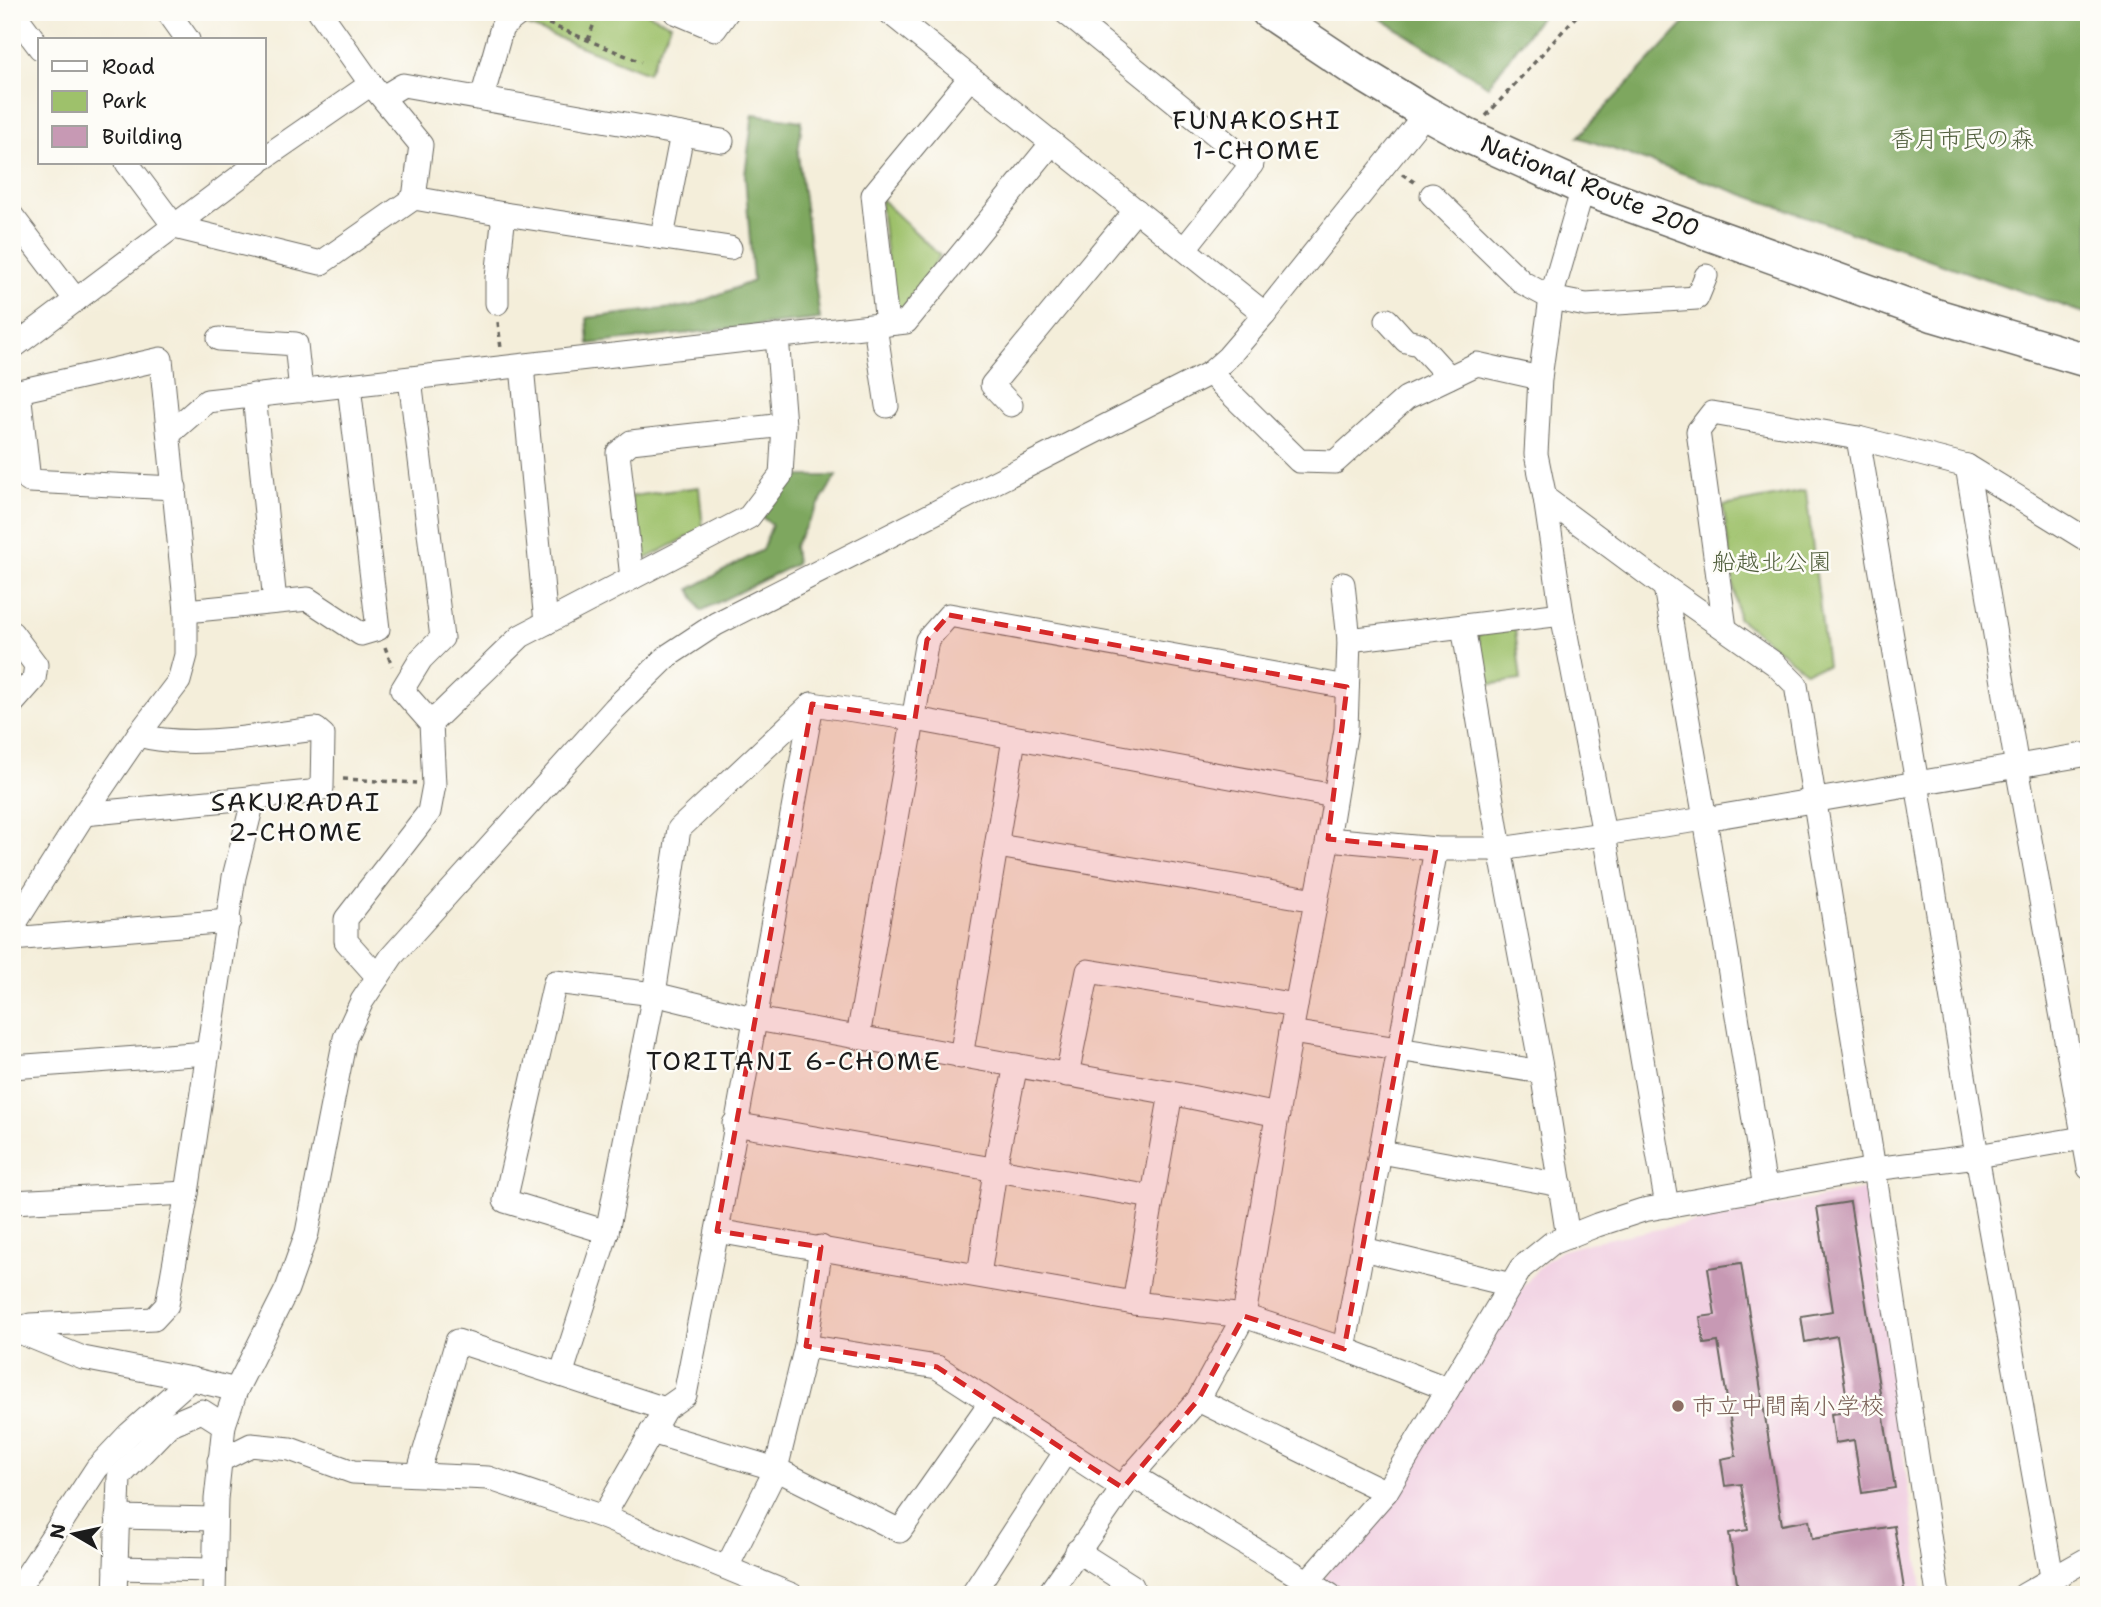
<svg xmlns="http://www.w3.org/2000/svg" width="2101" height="1607" viewBox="0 0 2101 1607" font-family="'Shantell Sans','Klee One',sans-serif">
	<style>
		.built { fill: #f1d0e2 }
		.green { fill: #9ec16b; stroke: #5d6e44; stroke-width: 2 }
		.forest { fill: #7ea75f; stroke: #4d623e; stroke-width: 2 }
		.building { fill: #c799b4 }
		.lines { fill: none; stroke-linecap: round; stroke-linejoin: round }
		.minor-casing { stroke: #68665e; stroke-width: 25 }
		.highway-casing { stroke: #68665e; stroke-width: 36 }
		.path { stroke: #68665e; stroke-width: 3.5; stroke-dasharray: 5 5; stroke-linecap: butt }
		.minor { stroke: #fff; stroke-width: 23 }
		.highway { stroke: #fff; stroke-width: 33 }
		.marked { fill: #d62828; fill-opacity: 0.2; stroke: #d62828; stroke-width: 5; stroke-dasharray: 14 9; stroke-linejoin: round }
		.education-dot { fill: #8d6e63; stroke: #fdfcf7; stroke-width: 2.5 }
		.labels { text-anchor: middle; stroke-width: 5; stroke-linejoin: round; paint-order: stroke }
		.park-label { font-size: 24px; fill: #505e3c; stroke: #fdfcf7 }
		.street-label { font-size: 24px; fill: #1c1c1c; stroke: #fdfcf7 }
		.education-label { font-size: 24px; fill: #785e54; stroke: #fdfcf7; text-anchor: start }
		.neighbourhood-label { font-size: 26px; letter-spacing: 2px; fill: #1c1c1c; stroke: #fdfcf7 }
	</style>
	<rect width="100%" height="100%" fill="#fdfcf7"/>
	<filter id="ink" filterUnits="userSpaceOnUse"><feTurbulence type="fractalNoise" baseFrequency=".0143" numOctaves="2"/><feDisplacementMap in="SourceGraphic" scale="14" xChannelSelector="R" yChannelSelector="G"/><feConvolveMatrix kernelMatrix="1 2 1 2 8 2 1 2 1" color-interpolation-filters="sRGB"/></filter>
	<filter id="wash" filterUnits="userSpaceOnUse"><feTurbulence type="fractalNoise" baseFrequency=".00686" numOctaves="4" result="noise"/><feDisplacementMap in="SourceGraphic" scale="28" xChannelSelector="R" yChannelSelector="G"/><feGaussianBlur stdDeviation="1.57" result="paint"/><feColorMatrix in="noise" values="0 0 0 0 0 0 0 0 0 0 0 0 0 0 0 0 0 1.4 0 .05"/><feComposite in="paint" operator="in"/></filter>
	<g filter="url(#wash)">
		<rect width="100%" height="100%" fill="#f4eeda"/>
		<polygon class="built" points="1866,1189 1923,1595 1347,1595 1323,1580 1519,1292 1539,1267 1560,1251 1596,1241"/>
		<g class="green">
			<polygon points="538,12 645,12 671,24 648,73 523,24"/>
			<polygon points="880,198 940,256 904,308 893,311"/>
			<polygon points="699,487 703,529 638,563 631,496"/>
			<polygon points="1806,491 1827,666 1805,671 1738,618 1723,506"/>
			<polygon points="1515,628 1521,680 1485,685 1478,634"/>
		</g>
		<g class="forest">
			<polygon points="1370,12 1544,12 1488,86"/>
			<polygon points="1695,12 2089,12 2089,315 1578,137"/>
			<polygon points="753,114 802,121 798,154 820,319 589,344 587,318 690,306 753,281 745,175"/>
			<polygon points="792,476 836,476 794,546 796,564 701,611 690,589 762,550 772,525 762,517"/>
		</g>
		<g id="blocks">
			<g class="building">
				<polygon points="1850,1202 1895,1488 1862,1493 1854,1440 1835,1443 1831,1414 1849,1412 1837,1336 1805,1342 1801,1316 1833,1311 1817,1207"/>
				<polygon points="1741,1263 1782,1525 1809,1520 1812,1539 1894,1526 1905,1595 1739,1595 1729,1533 1748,1530 1741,1484 1725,1486 1721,1459 1736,1456 1718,1342 1704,1344 1700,1317 1715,1315 1708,1268"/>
			</g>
		</g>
	</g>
	<g filter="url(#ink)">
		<use href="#blocks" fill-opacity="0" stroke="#68665e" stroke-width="2"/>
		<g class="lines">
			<g class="minor-casing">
				<g id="minor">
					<polyline points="13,12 40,48"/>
					<polyline points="168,12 188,40"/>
					<polyline points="320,12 371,84 421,145 414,198"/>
					<polyline points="675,12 715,29 727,12"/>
					<polyline points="889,12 1265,314"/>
					<polyline points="1065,12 1252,164 1185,248"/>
					<polyline points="383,97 403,85 722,141"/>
					<polyline points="482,98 502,27 521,12"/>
					<polyline points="264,158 371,84"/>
					<polyline points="127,163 175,227 321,263 414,198 504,214 730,248"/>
					<polyline points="1583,188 1551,298 1540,378 1536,454 1545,498 1665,587 1775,664 1796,685 1874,1169 1938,1595"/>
					<polyline points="1432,195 1523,283 1551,298 1586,305 1697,298 1706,276"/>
					<polyline points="12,216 76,300"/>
					<polyline points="662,237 682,134"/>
					<polyline points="497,303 497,278 504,214"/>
					<polyline points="1387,320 1406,341 1419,344 1449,377"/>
					<polyline points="887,324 873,195 969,79"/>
					<polyline points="875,326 887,406"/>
					<polyline points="219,339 296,344 301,391"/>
					<polyline points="12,348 258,163"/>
					<polyline points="522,366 546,623"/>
					<polyline points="1210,373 1299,461 1335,462 1406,398 1477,364 1540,378"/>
					<polyline points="410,379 442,638 421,659 402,690 431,723"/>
					<polyline points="12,390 19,391 161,359 186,611 186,655 179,681 138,735 84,814 12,928"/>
					<polyline points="19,391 29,481 175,488"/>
					<polyline points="254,395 275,602"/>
					<polyline points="1011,405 992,385 1136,210"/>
					<polyline points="169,434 207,401 906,322 1052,143"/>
					<polyline points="1858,438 1917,783 1977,1156 2052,1577"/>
					<polyline points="1967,466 2017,767 2089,1168"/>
					<polyline points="1545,498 1562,614 1604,834 1667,1206"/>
					<polyline points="632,578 618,453 631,442 784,425"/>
					<polyline points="1665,587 1705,819 1765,1188"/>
					<polyline points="186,611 308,599 361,634 378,629 349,386"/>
					<polyline points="1463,626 1500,849 1542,1072 1568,1237"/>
					<polyline points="1725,628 1698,431 1712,413 1858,438 1967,466 2089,541"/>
					<polyline points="12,633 36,665 34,679 12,704"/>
					<polyline points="1349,640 1562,614"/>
					<path d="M 84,814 L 310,792 L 322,788 L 323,735 L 316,729 C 261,735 192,750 138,735"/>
					<polyline points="1328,839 1436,849 1500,849 1705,819 2089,754"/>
					<polyline points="998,846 1316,900"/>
					<polyline points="12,939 229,921"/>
					<polyline points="378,977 346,941 346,919 429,812 434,785 431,723 521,636 749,517 781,475 784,425 777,336"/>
					<polyline points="1291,1032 1542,1072"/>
					<polyline points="858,1037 927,640 949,615 1347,687"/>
					<polyline points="961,1057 1014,739"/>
					<polyline points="12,1067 208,1053"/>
					<polyline points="1067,1075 1088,971 1296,1005"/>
					<polyline points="734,1124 1152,1197"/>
					<polyline points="1381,1152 1561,1185"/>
					<polyline points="12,1202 187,1193"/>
					<polyline points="717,1231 812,704"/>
					<polyline points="607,1232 505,1201 555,982 654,994 756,1019 1171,1093 1278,1115"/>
					<polyline points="1363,1249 1511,1285"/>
					<polyline points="979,1275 998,1152 1016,1065"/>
					<polyline points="1134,1303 1171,1093"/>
					<polyline points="12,1331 30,1325 154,1319 167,1305 187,1193 234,877 254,797"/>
					<polyline points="17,1331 83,1358 191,1379 236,1390"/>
					<polyline points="806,1346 937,1367 1123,1488"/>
					<polyline points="1344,1349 1436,849"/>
					<polyline points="561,1375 607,1232 654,994 679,829 812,704 915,719 1334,796"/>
					<polyline points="1198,1400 1386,1492"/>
					<polyline points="651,1432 776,1469 900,1531 990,1403"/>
					<polyline points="219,1461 251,1445 290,1449 353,1472 488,1478 603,1517 792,1595"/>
					<polyline points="418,1474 457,1341 665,1409"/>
					<polyline points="1132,1475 1330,1595"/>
					<polyline points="117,1517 215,1519"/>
					<polyline points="603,1517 665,1409 685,1395 717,1231 1134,1303 1244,1316 1344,1349 1448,1389"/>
					<polyline points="1077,1551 1132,1586"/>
					<polyline points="727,1567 776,1469 806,1346 821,1247"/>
					<polyline points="116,1568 214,1570"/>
					<polyline points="1308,1581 1386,1492 1521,1268 1552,1243 1597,1225 1643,1210 1874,1169 1977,1156 2089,1137"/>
					<polyline points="14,1595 97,1468 129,1434 191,1379"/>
					<polyline points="115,1595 119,1477 169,1425 202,1411 224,1425"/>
					<polyline points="214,1595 216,1499 224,1425 236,1390 287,1289 307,1233 345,1038 362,1001 392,956 615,708 669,655 716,624 1210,373 1228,357 1265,314 1426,113"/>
					<polyline points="972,1595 1066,1451"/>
					<polyline points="1048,1595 1132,1475 1198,1400 1244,1316 1291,1032 1328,839 1346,729 1349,640 1343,584"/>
					<polyline points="2024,1595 2089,1558"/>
				</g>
			</g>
			<g class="highway-casing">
				<polyline id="highway" points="1268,12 1352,68 1426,113 1468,136 1583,188 1934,315 2089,361"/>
			</g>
			<g class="path">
				<polyline points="539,20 641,62"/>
				<polyline points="588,40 598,12"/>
				<polyline points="1486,116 1580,12"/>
				<polyline points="1402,174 1416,183"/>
				<polyline points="498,322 501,349"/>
				<polyline points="385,647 392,666"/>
				<polyline points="343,779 416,783"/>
			</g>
			<use href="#minor" class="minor"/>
			<use href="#highway" class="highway"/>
		</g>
	</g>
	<path class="marked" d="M 949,615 L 1347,687 L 1328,839 L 1436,849 L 1344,1349 L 1244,1316 L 1198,1400 L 1123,1488 L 937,1367 L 806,1346 L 821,1247 L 717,1231 L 812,704 L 915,719 L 927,640 Z"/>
	<circle class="education-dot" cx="1678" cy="1406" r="7"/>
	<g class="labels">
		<g class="park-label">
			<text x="1962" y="147">香月市民の森</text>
			<text x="1772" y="570">船越北公園</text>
		</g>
		<g class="street-label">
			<text transform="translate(1590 186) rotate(22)" y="8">National Route 200</text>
		</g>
		<g class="education-label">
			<text x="1692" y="1414">市立中間南小学校</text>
		</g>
		<g class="neighbourhood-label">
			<text x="1257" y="129">FUNAKOSHI<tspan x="1257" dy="30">1-CHOME</tspan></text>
			<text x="296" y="811">SAKURADAI<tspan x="296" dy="30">2-CHOME</tspan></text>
			<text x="794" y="1070">TORITANI 6-CHOME</text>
		</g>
	</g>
	<rect width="2101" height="1607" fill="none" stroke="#fdfcf7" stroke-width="42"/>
	<rect x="38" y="38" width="228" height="126" fill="#fdfcf7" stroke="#a3a29f" stroke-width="2"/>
	<rect x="52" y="61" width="35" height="10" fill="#ffffff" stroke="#a3a29f" stroke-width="2"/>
	<text x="102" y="74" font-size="21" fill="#1c1c1c">Road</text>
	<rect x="52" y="91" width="35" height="21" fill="#9ec16b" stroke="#a3a29f" stroke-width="2"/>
	<text x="102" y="108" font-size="21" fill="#1c1c1c">Park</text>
	<rect x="52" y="126" width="35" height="21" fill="#c799b4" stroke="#a3a29f" stroke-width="2"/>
	<text x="102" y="144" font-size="21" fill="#1c1c1c">Building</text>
	<g transform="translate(74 1534) rotate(279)" stroke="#fdfcf7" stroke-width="5" paint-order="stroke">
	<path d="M0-5L12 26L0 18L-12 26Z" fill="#1c1c1c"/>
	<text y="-10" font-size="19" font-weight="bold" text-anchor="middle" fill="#1c1c1c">N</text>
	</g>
</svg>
